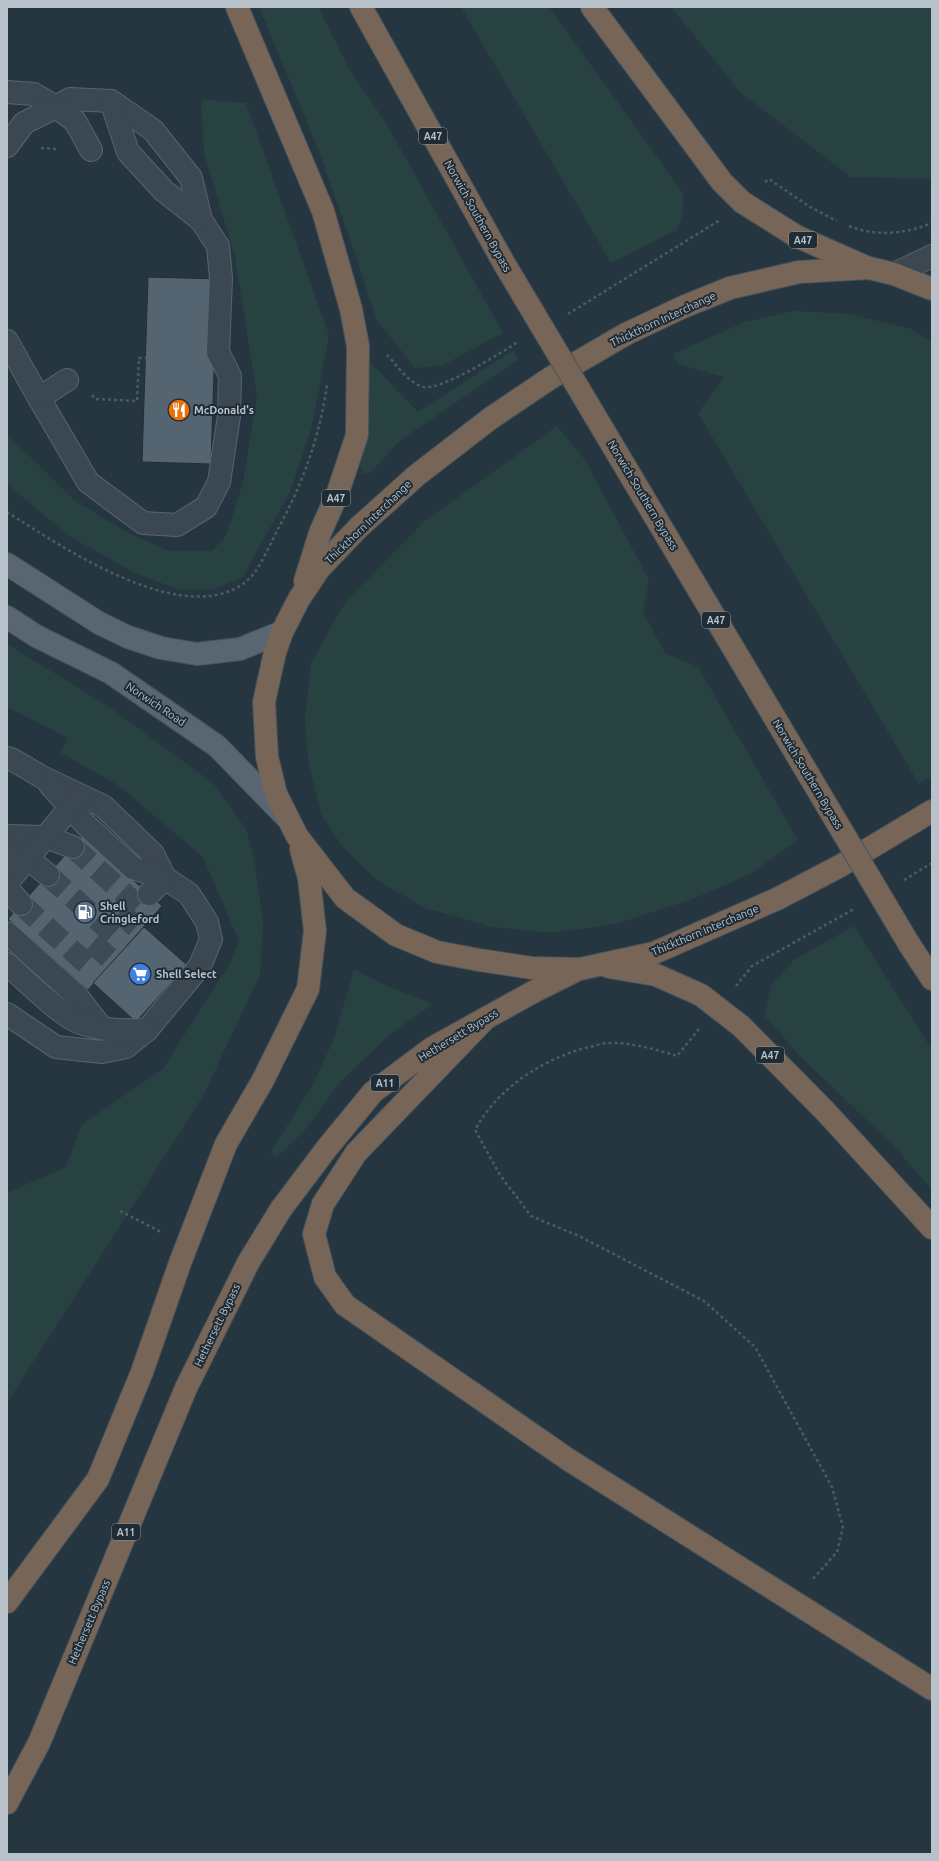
<svg xmlns="http://www.w3.org/2000/svg" width="939" height="1861" viewBox="0 0 939 1861" font-family="Ubuntu,sans-serif">
	<style>
		.green { fill: #284241 }
		.building { fill: #546471; stroke: #212e38 }
		.lines { fill: none; stroke-linecap: round; stroke-linejoin: round }
		.minor-tunnel { stroke: #3c4b56; stroke-width: 22; stroke-dasharray: 22 11; stroke-linecap: butt }
		.minor-casing { stroke: #58656e; stroke-width: 24 }
		.major-casing { stroke: #47535d; stroke-width: 24 }
		.highway-casing { stroke: #45525b; stroke-width: 24 }
		.path { stroke: #475e5d; stroke-width: 2.5; stroke-dasharray: 3 3; stroke-linecap: butt }
		.minor { stroke: #3b4751; stroke-width: 22 }
		.major { stroke: #596671; stroke-width: 22 }
		.highway { stroke: #776658; stroke-width: 22 }
		.highway-bridge-casing { stroke: #45525b; stroke-width: 24; stroke-linecap: butt }
		.highway-bridge { stroke: #776658; stroke-width: 22 }
		.labels { text-anchor: middle; stroke-width: 4; stroke-linejoin: round; paint-order: stroke }
		.shield { fill: #1f2c36; stroke: #89959e; stroke-width: 1 }
		.shield-label { font-size: 10px; font-weight: bold; fill: #b7c2cb }
		.street-label { font-size: 11px; fill: #b7c2cb; stroke: #1f2c36 }
		.poi-label { font-size: 11px; font-weight: bold; fill: #b7c2cb; stroke: #1f2c36; text-anchor: start }
	</style>
	<rect width="100%" height="100%" fill="#263641"/>
	<g class="green">
		<polygon points="259,7 318,7 349,69 386,123 503,333 443,365 415,368 376,319 358,262 319,151"/>
		<polygon points="461,7 549,7 683,193 683,212 678,229 611,263"/>
		<polygon points="671,7 932,7 932,179 851,177 741,93"/>
		<polygon points="201,99 246,103 329,335 312,426 290,492 242,578 211,590 178,589 137,574 69,536 7,484 7,434 75,501 130,534 169,551 212,551 226,536 243,483 257,396 235,256 204,153"/>
		<polygon points="793,311 850,314 911,329 932,342 932,776 919,784 698,413 724,377 678,364 673,354 745,322"/>
		<polygon points="514,350 518,360 401,440 370,473 363,473 360,465 368,435 370,402 367,359 418,412"/>
		<polygon points="557,426 585,460 649,580 643,612 665,653 698,667 798,840 752,873 693,899 616,924 551,933 493,927 425,908 377,880 342,846 321,814 308,761 305,719 311,663 346,601 425,521"/>
		<polygon points="7,644 106,705 213,783 246,829 254,859 263,923 260,975 203,1096 7,1403 7,1193 66,1167 82,1124 163,1069 231,961 239,941 203,857 118,785 61,753 68,738 7,707"/>
		<polygon points="854,926 932,1050 932,1190 892,1144 802,1058 765,1016 771,985 794,960"/>
		<polygon points="354,969 385,985 433,1004 389,1035 340,1082 305,1130 277,1157 270,1153 312,1086 334,1039"/>
	</g>
	<g class="building">
		<polygon points="148,277 217,279 211,464 142,462"/>
		<polygon points="83,835 162,906 88,990 8,919"/>
		<polygon points="144,927 187,965 136,1022 93,983"/>
	</g>
	<g class="lines">
		<g class="minor-tunnel">
			<polyline points="73,847 139,907 149,895"/>
			<polyline points="48,875 114,935 139,907"/>
			<polyline points="21,904 88,965 114,935"/>
		</g>
		<g class="minor-casing">
			<g id="minor">
				<polyline points="7,92 34,94 56,107 70,99 111,101 153,130 191,178 201,220 218,246 221,278 218,352 230,376 229,416 219,482 206,507 177,525 143,523 88,482 39,398"/>
				<polyline points="111,101 128,152 164,191 201,220"/>
				<polyline points="7,146 24,123 56,107 75,121 91,150"/>
				<polyline points="894,274 932,256"/>
				<polyline points="7,341 39,398 67,380"/>
				<polyline points="7,758 13,760 42,777 103,806 153,854 165,878 189,894 207,922 211,939 200,966 147,1030 126,1047 102,1052 56,1047 7,1014"/>
				<polyline points="50,785 86,825 133,868 165,878 149,894"/>
				<polyline points="7,836 46,837 73,847"/>
				<polyline points="7,850 36,865 48,875"/>
				<polyline points="7,883 79,797"/>
				<polyline points="7,888 21,904"/>
				<polyline points="7,933 76,995 101,1027"/>
				<path d="M 7,964 C 24,979 59,1014 78,1022 C 98,1030 126,1031 147,1030"/>
			</g>
		</g>
		<g class="major-casing">
			<g id="major">
				<polyline points="7,564 99,623 128,637 161,648 197,654 240,649 282,632"/>
				<polyline points="7,617 36,636 111,673 217,746 286,817"/>
			</g>
		</g>
		<g class="highway-casing">
			<g id="highway">
				<polyline points="237,7 323,211 351,309 358,346 357,435 337,495 320,533 305,581"/>
				<polyline points="361,7 505,265"/>
				<polyline points="592,7 722,182 742,202 796,236 866,267"/>
				<polyline points="932,289 894,274 869,268 799,272 730,288 683,307 626,334 552,377 491,418 417,475 359,527 319,569 299,599 282,632 275,652 264,702 267,757 276,794 297,836 345,898 396,935 437,952 479,960 532,968 580,969 654,953 777,899 840,866 932,811"/>
				<polyline points="626,468 807,772"/>
				<polyline points="909,944 932,979"/>
				<polyline points="609,967 656,975 701,995 741,1026 825,1111 932,1228"/>
				<polyline points="486,1018 356,1153 323,1204 314,1234 325,1277 345,1305 569,1460 932,1689"/>
				<polyline points="7,1602 98,1479 142,1372 180,1263 226,1144 263,1080 308,989 315,931 309,878 301,849"/>
				<polyline points="7,1803 39,1743 186,1388 248,1263 281,1209 327,1148 373,1092 432,1048 535,991 575,971"/>
			</g>
		</g>
		<g class="path">
			<polyline points="41,148 58,149"/>
			<polyline points="765,182 769,179 810,207 837,221"/>
			<path d="M 849,226 C 877,237 905,234 932,223"/>
			<polyline points="568,314 720,220"/>
			<path d="M 387,355 C 397,365 409,384 424,387 C 443,390 500,353 518,342"/>
			<polyline points="92,395 95,399 137,401 139,358 146,358"/>
			<path d="M 7,512 C 61,546 191,636 251,577 C 260,568 272,540 279,527 C 303,483 320,435 327,385"/>
			<polyline points="904,880 932,863"/>
			<polyline points="736,986 752,966 854,909"/>
			<path d="M 699,1029 L 677,1056 C 654,1049 631,1042 606,1043 C 599,1044 592,1047 585,1048 C 541,1060 497,1089 475,1130 L 500,1175 L 531,1216 L 579,1236 L 704,1301 L 755,1347 L 832,1487 L 843,1527 L 837,1552 L 812,1580"/>
			<polyline points="120,1211 161,1232"/>
		</g>
		<use href="#minor" class="minor"/>
		<use href="#major" class="major"/>
		<use href="#highway" class="highway"/>
		<g class="highway-bridge-casing">
			<g id="highway-bridge">
				<polyline points="505,265 626,468"/>
				<polyline points="807,772 909,944"/>
			</g>
		</g>
		<use href="#highway-bridge" class="highway-bridge"/>
	</g>
	<defs>
		<g id="restaurant-disc" transform="scale(1.15)"><circle r="9.5" fill="#e8710a" stroke="#1f2c36"/><path d="M-5-6h1v4h1v-4h1v4h1v-4h1v5L-1.5 .5V6h-2V.5L-5-1ZM5-6V6H3V1.5H1.5Q1.5-4 5-6Z" fill="#fff"/></g>
		<g id="fuel-disc" transform="scale(1.15)"><circle r="9.5" fill="#5c6f8a" stroke="#1f2c36"/><path d="M-5.5-6h7V0h2V4h1.3V-2.5L3-4.5l.8-.8L6-3V5H2.5V1h-1V6h-7ZM-4.2-4.7v3.2H.2V-4.7Z" fill="#fff"/></g>
		<g id="supermarket-disc" transform="scale(1.15)"><circle r="9.5" fill="#3f7fe0" stroke="#1f2c36"/><path d="M-6-5.5h2.5l.6 2H6L4.5 2H-2.5L-4.4-4H-6ZM-1.5 3.2a1.3 1.3 0 1 0 .1 0ZM3 3.2a1.3 1.3 0 1 0 .1 0Z" fill="#fff"/></g>
	</defs>
	<g fill-rule="evenodd">
		<use href="#restaurant-disc" x="179" y="410"/>
		<use href="#fuel-disc" x="85" y="912"/>
		<use href="#supermarket-disc" x="140" y="974"/>
	</g>
	<g class="labels">
		<g class="shield">
			<rect x="419" y="128" width="28" height="16" rx="3"/>
			<rect x="789" y="232" width="28" height="16" rx="3"/>
			<rect x="322" y="490" width="28" height="16" rx="3"/>
			<rect x="702" y="612" width="28" height="16" rx="3"/>
			<rect x="756" y="1047" width="28" height="16" rx="3"/>
			<rect x="371" y="1075" width="28" height="16" rx="3"/>
			<rect x="112" y="1524" width="28" height="16" rx="3"/>
		</g>
		<g class="shield-label">
			<text x="433" y="140">A47</text>
			<text x="803" y="244">A47</text>
			<text x="336" y="502">A47</text>
			<text x="716" y="624">A47</text>
			<text x="770" y="1059">A47</text>
			<text x="385" y="1087">A11</text>
			<text x="126" y="1536">A11</text>
		</g>
		<g class="street-label">
			<text transform="translate(478 216) rotate(61)" y="4">Norwich Southern Bypass</text>
			<text transform="translate(663 319) rotate(-25)" y="4">Thickthorn Interchange</text>
			<text transform="translate(643 495) rotate(59)" y="4">Norwich Southern Bypass</text>
			<text transform="translate(368 522) rotate(-44)" y="4">Thickthorn Interchange</text>
			<text transform="translate(156 704) rotate(34)" y="4">Norwich Road</text>
			<text transform="translate(808 774) rotate(59)" y="4">Norwich Southern Bypass</text>
			<text transform="translate(705 930) rotate(-23)" y="4">Thickthorn Interchange</text>
			<text transform="translate(458 1035) rotate(-31)" y="4">Hethersett Bypass</text>
			<text transform="translate(217 1325) rotate(-64)" y="4">Hethersett Bypass</text>
			<text transform="translate(89 1622) rotate(-67)" y="4">Hethersett Bypass</text>
		</g>
		<g class="poi-label">
			<text x="194" y="414">McDonald's</text>
			<text x="100" y="910">Shell<tspan x="100" dy="13">Cringleford</tspan></text>
			<text x="156" y="978">Shell Select</text>
		</g>
	</g>
	<rect width="939" height="1861" fill="none" stroke="#b7c2cb" stroke-width="16"/>
</svg>
